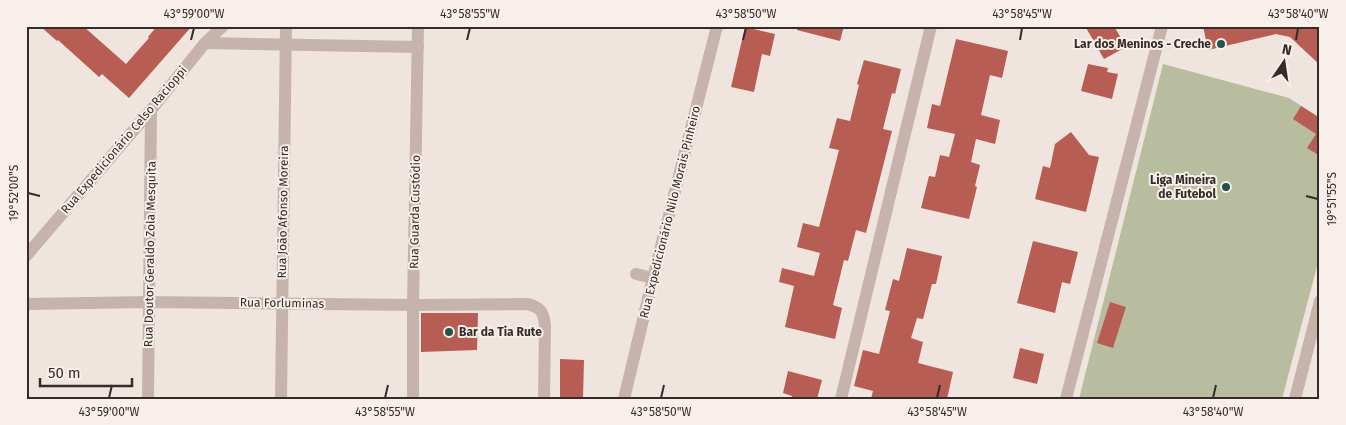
<svg xmlns="http://www.w3.org/2000/svg" width="1346" height="425" viewBox="0 0 1346 425" font-family="'Fira Sans',sans-serif">
	<style>
		.green { fill: #b8bda0 }
		.building { fill: #b85d54 }
		.lines { fill: none; stroke-linecap: round; stroke-linejoin: round }
		.street { stroke: #c6b4ac; stroke-width: 12 }
		.ticks { fill: none; stroke: #352c2a; stroke-width: 2 }
		.poi-dot { fill: #24524e; stroke: #f8efea; stroke-width: 2 }
		.labels { text-anchor: middle; stroke-width: 4; stroke-linejoin: round; paint-order: stroke }
		.poi-label { font-size: 12px; font-weight: bold; fill: #352c2a; stroke: #f8efea; text-anchor: end }
		.street-label { font-size: 12px; fill: #352c2a; stroke: #f8efea }
		.neatline { fill: none; stroke: #352c2a; stroke-width: 2 }
		.ticks-label { font-size: 12px; text-anchor: middle; fill: #352c2a }
	</style>
	<rect width="100%" height="100%" fill="#f0e5de"/>
	<polygon class="green" points="1163,64 1289,98 1320,118 1320,255 1282,399 1079,399"/>
	<g class="building">
		<polygon points="40,26 83,26 126,64 149,38 148,37 157,26 192,26 129,98 102,74 99,77 58,40 57,41"/>
		<polygon points="797,26 844,26 840,41 797,30"/>
		<polygon points="1085,26 1114,26 1126,47 1104,59"/>
		<polygon points="1203,26 1320,26 1320,65 1290,37 1276,34 1208,50"/>
		<polygon points="745,27 775,34 770,56 762,54 754,92 731,87"/>
		<polygon points="956,39 1008,51 1002,78 990,75 981,115 1000,120 995,144 976,139 971,162 980,165 975,186 977,187 969,219 921,208 929,176 935,177 940,155 949,157 955,134 927,128 932,104 940,106"/>
		<polygon points="864,60 901,69 895,94 892,93 883,129 892,131 866,233 856,230 848,261 844,260 833,305 842,308 835,339 785,327 794,286 779,282 782,268 814,276 820,253 797,247 803,223 819,227 839,150 829,148 837,118 850,121 859,85 857,84"/>
		<polygon points="1088,64 1108,68 1107,72 1118,74 1112,99 1081,91"/>
		<polygon points="1301,106 1320,118 1320,156 1307,148 1316,134 1293,119"/>
		<polygon points="1071,132 1089,155 1099,157 1086,212 1035,199 1043,166 1050,168 1055,144"/>
		<polygon points="1033,241 1078,252 1070,284 1062,282 1055,313 1017,303"/>
		<polygon points="907,248 942,256 936,284 932,284 923,319 917,318 911,338 923,342 918,363 953,372 947,399 871,399 873,391 854,386 863,350 879,354 890,311 885,310 893,279 899,281"/>
		<polygon points="1110,302 1126,307 1113,348 1097,343"/>
		<polygon points="421,313 478,313 477,350 421,352"/>
		<polygon points="1020,348 1044,354 1037,384 1013,378"/>
		<polygon points="560,359 584,360 583,399 560,399"/>
		<polygon points="788,371 822,380 817,399 792,399 792,396 783,393"/>
	</g>
	<g class="lines">
		<g class="street">
			<polyline points="205,43 418,47"/>
			<polyline points="26,256 151,110 205,43 223,26"/>
			<polyline points="636,274 653,278"/>
			<path d="M 26,304 L 149,302 L 413,305 L 528,304 C 541,308 543,311 545,325 L 544,399"/>
			<polyline points="148,399 151,110"/>
			<polyline points="281,399 286,26"/>
			<polyline points="413,399 413,305 418,26"/>
			<polyline points="624,399 653,278 717,26"/>
			<polyline points="841,399 931,26"/>
			<polyline points="1066,399 1162,26"/>
			<polyline points="1295,399 1320,301"/>
		</g>
	</g>
	<path class="ticks" d="M 191,40 L 194,28M 467,40 L 470,28M 743,40 L 746,28M 1020,40 L 1022,28M 1296,40 L 1298,28M 28,193 L 40,196M 1306,196 L 1318,199M 109,398 L 112,385M 385,398 L 388,385M 661,398 L 664,385M 937,398 L 940,385M 1213,398 L 1216,385"/>
	<g class="poi-dot">
		<circle cx="1221" cy="44" r="5"/>
		<circle cx="1226" cy="187" r="5"/>
		<circle cx="449" cy="332" r="5"/>
	</g>
	<g class="labels">
		<g class="poi-label">
			<text x="1211" y="48">Lar dos Meninos - Creche</text>
			<text x="1216" y="184">Liga Mineira<tspan x="1216" dy="14">de Futebol</tspan></text>
			<text x="459" y="336" text-anchor="start">Bar da Tia Rute</text>
		</g>
		<g class="street-label">
			<text transform="translate(124 140) rotate(-50)" y="4">Rua Expedicionário Celso Racioppi</text>
			<text transform="translate(283 212) rotate(-89)" y="4">Rua João Afonso Moreira</text>
			<text transform="translate(415 212) rotate(-89)" y="4">Rua Guarda Custódio</text>
			<text transform="translate(670 212) rotate(-76)" y="4">Rua Expedicionário Nilo Morais Pinheiro</text>
			<text transform="translate(150 254) rotate(-89)" y="4">Rua Doutor Geraldo Zola Mesquita</text>
			<text transform="translate(282 303) rotate(1)" y="4">Rua Forluminas</text>
		</g>
	</g>
	<rect width="1346" height="425" fill="none" stroke="#f8efea" stroke-width="55"/>
	<g transform="translate(1284 62) rotate(13)" stroke="#f8efea" stroke-width="4" paint-order="stroke">
	<path d="M0-4L9 19L0 12L-9 19Z" fill="#352c2a"/>
	<text y="-8" font-size="14" font-weight="bold" text-anchor="middle" fill="#352c2a">N</text>
	</g>
	<path d="M40 378v8h92v-8" fill="none" stroke="#352c2a" stroke-width="2.5"/>
	<text x="48" y="378" font-size="15" fill="#352c2a" stroke="#f8efea" stroke-width="4" paint-order="stroke">50 m</text>
	<rect x="28" y="28" width="1290" height="370" class="neatline"/>
	<g class="ticks-label">
		<text x="194" y="18">43°59'00"W</text>
		<text x="470" y="18">43°58'55"W</text>
		<text x="746" y="18">43°58'50"W</text>
		<text x="1022" y="18">43°58'45"W</text>
		<text x="1298" y="18">43°58'40"W</text>
		<text transform="translate(14 193) rotate(-90)" y="4">19°52'00"S</text>
		<text transform="translate(1332 199) rotate(-90)" y="4">19°51'55"S</text>
		<text x="109" y="416">43°59'00"W</text>
		<text x="385" y="416">43°58'55"W</text>
		<text x="661" y="416">43°58'50"W</text>
		<text x="937" y="416">43°58'45"W</text>
		<text x="1213" y="416">43°58'40"W</text>
	</g>
</svg>
